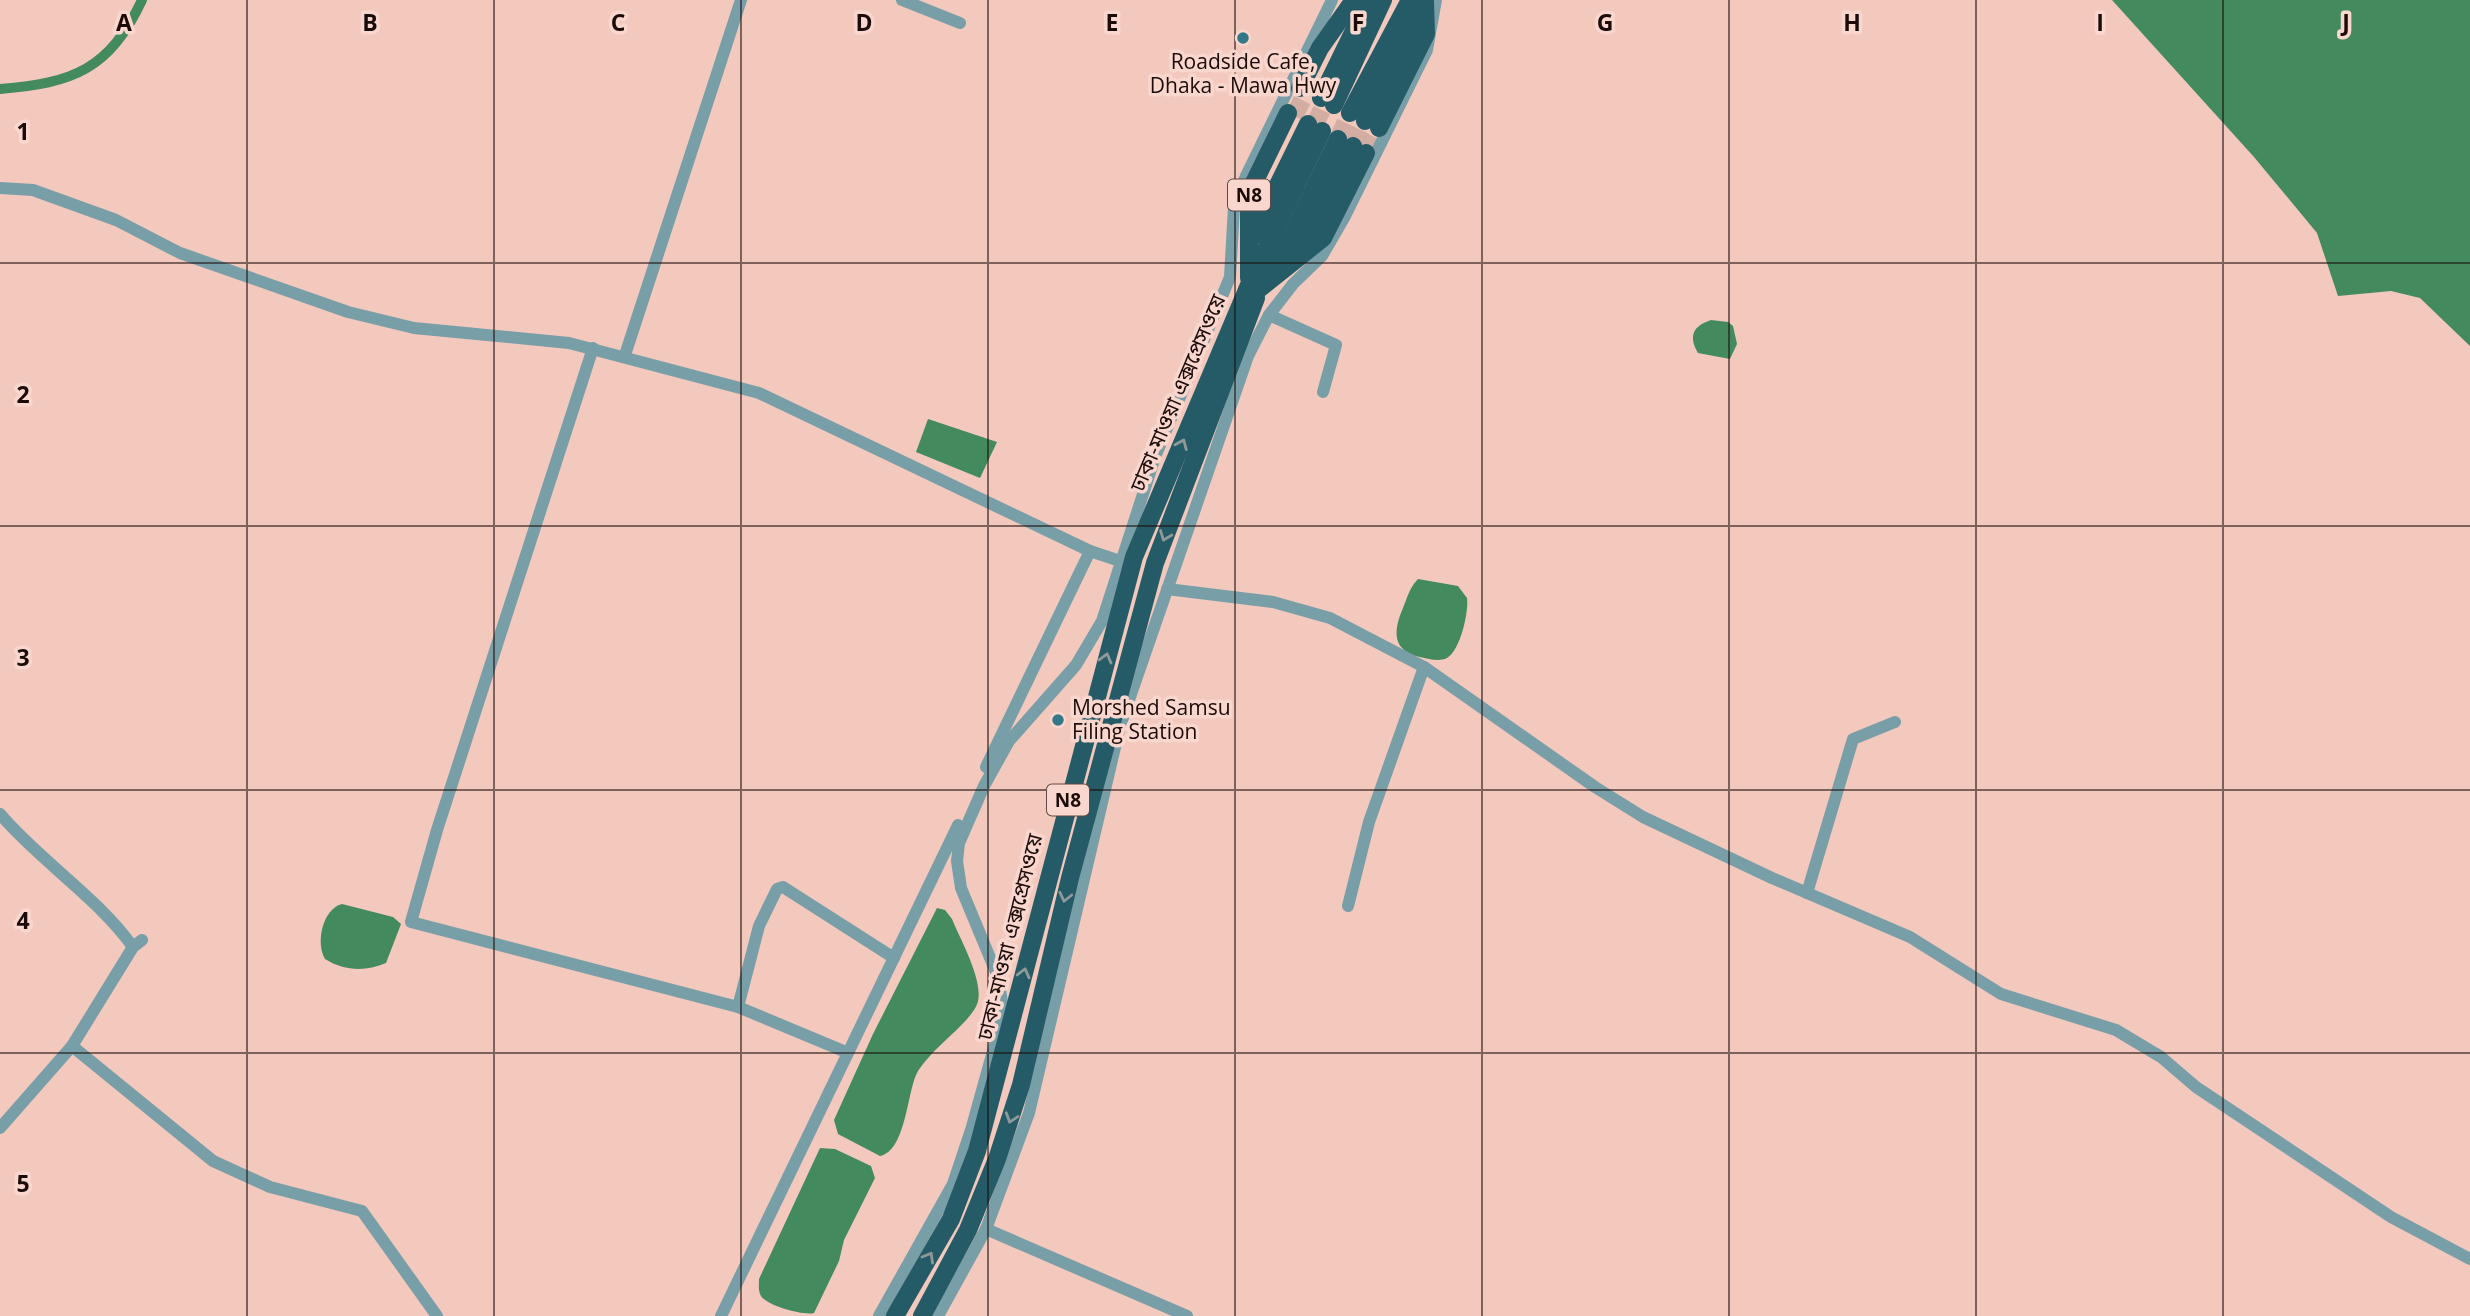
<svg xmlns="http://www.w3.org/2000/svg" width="2470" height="1316" viewBox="0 0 2470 1316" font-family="'Open Sans','Noto Sans Bengali',sans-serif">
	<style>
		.water { fill: #438a5e }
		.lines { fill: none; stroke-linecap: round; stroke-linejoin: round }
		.canal { stroke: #438a5e; stroke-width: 10 }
		.highway-tunnel { stroke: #d3aca2; stroke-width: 18; stroke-dasharray: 18 9; stroke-linecap: butt }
		.minor { stroke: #789ea8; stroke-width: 12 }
		.highway { stroke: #255b67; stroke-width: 18 }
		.oneway { stroke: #90999a }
		.grid { fill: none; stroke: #1b0c09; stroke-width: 2; stroke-opacity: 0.55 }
		.poi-dot { fill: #347887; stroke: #fad7ce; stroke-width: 2.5 }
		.labels { text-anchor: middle; stroke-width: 7; stroke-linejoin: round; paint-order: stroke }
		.shield { fill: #fad7ce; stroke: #5e4944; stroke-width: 2 }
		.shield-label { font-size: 19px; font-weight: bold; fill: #1b0c09 }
		.poi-label { font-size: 21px; fill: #1b0c09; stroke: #fad7ce }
		.street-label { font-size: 21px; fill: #1b0c09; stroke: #fad7ce }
		.grid-label { font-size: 23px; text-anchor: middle; font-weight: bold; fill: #1b0c09; stroke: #fad7ce; stroke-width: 7; stroke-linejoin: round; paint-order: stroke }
	</style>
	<rect width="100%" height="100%" fill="#f3c8bd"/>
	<g class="water">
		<polygon points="2112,0 2470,0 2470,346 2420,298 2391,291 2338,296 2317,233 2254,157"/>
		<path d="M 1711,320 L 1728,322 L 1733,326 L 1737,344 L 1730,359 L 1698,353 C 1688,336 1693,326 1711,320 Z"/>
		<polygon points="928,419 997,442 980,478 916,452"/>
		<path d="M 1418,579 L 1458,586 L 1467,598 C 1469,612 1460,651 1447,658 C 1439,662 1429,659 1420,657 C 1392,651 1393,631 1403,608 C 1407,598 1410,587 1418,579 Z"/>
		<path d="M 342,904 L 393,917 L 401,924 L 386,963 C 365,972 344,971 325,959 C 315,942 323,909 342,904 Z"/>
		<path d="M 937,908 L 945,910 L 952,919 C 960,939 983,979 978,1001 C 974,1021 928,1050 916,1075 C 907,1096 905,1151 880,1156 L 838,1134 L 834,1120 L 873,1034 Z"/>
		<path d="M 820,1148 L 835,1149 L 871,1166 L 875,1178 L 844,1240 L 839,1261 L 814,1313 C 804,1316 767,1306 761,1296 C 758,1291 759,1285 759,1279 Z"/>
	</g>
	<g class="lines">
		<path class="canal" d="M 0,89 C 73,83 109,70 142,0"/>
		<g class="highway-tunnel">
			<polyline points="1294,116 1307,91"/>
			<polyline points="1314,126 1326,101"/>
			<polyline points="1338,139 1350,113"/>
			<polyline points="1353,146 1365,121"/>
			<polyline points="1366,153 1379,128"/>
		</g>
		<g class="minor">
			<polyline points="902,0 960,23"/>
			<polyline points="0,188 33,190 116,220 180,253 348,312 414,328 569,343 759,393 1090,551"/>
			<polyline points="1269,315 1336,345 1323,392"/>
			<polyline points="593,348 437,830 411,922 738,1007"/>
			<polyline points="625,355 741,0"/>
			<polyline points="1167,589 1273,602 1330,618 1424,667 1595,787 1643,817 1772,878 1910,937 2001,994 2116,1030 2161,1057 2196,1087 2391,1217 2470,1259"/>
			<polyline points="986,767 1090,551 1120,561"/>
			<path d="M 0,814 C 41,862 96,896 133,947"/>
			<polyline points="1807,893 1853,739 1895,722"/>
			<polyline points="1348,906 1369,822 1424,667"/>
			<polyline points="72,1046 213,1161 270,1187 362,1211 437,1316"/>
			<polyline points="846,1052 738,1007 759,926 777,889 783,887 894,958"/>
			<polyline points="0,1128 72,1046 133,947 142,940"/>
			<polyline points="986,1229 1187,1316"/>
			<polyline points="721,1316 958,825"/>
			<polyline points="879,1316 953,1184 971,1130 1001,1022 1002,1002 998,977 961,888 957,861 959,843 984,786 1009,741 1076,665 1102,621 1155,457 1230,277 1234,207 1246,176 1332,0"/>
			<polyline points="938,1316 986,1229 1029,1113 1120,726 1248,356 1269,315 1293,284 1322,256 1344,218 1427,50 1436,0"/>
		</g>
		<g class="highway">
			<polyline points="1300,88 1320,48 1354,0"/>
			<polyline points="1321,98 1369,0"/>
			<polyline points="1334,105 1383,0"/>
			<polyline points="1350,113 1410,0"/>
			<polyline points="1365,121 1424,4"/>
			<polyline points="1379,128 1426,34 1425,0"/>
			<polyline points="1252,238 1308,124"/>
			<polyline points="1300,253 1353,146"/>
			<polyline points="1273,275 1338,139"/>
			<polyline points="1249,278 1249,193 1288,113"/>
			<polyline points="1259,289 1323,238 1366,153"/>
			<polyline points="895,1316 951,1219 977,1151 1134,557 1249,285 1322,131"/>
			<polyline points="922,1316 968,1230 997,1159 1021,1085 1070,878 1155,563 1256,298"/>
		</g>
	</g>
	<defs><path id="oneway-chevron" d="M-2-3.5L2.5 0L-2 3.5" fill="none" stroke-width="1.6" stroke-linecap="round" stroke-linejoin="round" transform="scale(1.75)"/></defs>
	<g class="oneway">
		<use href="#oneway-chevron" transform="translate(1182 444) rotate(-67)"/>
		<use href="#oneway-chevron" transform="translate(1165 536) rotate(111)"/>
		<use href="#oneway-chevron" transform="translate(1106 658) rotate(-75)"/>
		<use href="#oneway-chevron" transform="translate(1065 897) rotate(103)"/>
		<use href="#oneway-chevron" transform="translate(1024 973) rotate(-76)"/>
		<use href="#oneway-chevron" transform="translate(1011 1118) rotate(108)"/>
		<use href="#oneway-chevron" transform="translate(929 1257) rotate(-60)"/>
	</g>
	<path class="grid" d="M 247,0 L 247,1316M 494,0 L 494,1316M 741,0 L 741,1316M 988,0 L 988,1316M 1235,0 L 1235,1316M 1482,0 L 1482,1316M 1729,0 L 1729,1316M 1976,0 L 1976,1316M 2223,0 L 2223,1316M 0,263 L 2470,263M 0,526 L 2470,526M 0,790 L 2470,790M 0,1053 L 2470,1053"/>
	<g class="poi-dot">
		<circle cx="1243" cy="38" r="7"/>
		<circle cx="1058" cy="720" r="7"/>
	</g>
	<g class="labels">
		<g class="shield">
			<rect x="1228" y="179.5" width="42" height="31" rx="5"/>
			<rect x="1047" y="784.5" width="42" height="31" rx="5"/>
		</g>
		<g class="shield-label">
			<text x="1249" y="202">N8</text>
			<text x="1068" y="807">N8</text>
		</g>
		<g class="poi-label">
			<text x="1243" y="69">Roadside Cafe,<tspan x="1243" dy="24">Dhaka - Mawa Hwy</tspan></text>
			<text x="1072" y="715" text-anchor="start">Morshed Samsu<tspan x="1072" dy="24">Filing Station</tspan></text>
		</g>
		<g class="street-label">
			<text transform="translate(1178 393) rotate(-67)" y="7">ঢাকা-মাওয়া এক্সপ্রেসওয়ে</text>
			<text transform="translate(1010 937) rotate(-76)" y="7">ঢাকা-মাওয়া এক্সপ্রেসওয়ে</text>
		</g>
	</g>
	<g class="grid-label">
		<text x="124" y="31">A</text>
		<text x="370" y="31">B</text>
		<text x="618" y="31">C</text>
		<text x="864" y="31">D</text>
		<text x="1112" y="31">E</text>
		<text x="1358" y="31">F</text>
		<text x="1605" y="31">G</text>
		<text x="1852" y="31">H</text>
		<text x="2100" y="31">I</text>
		<text x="2346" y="31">J</text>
		<text x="23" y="140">1</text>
		<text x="23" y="403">2</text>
		<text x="23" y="666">3</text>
		<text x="23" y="929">4</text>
		<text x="23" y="1192">5</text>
	</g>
</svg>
